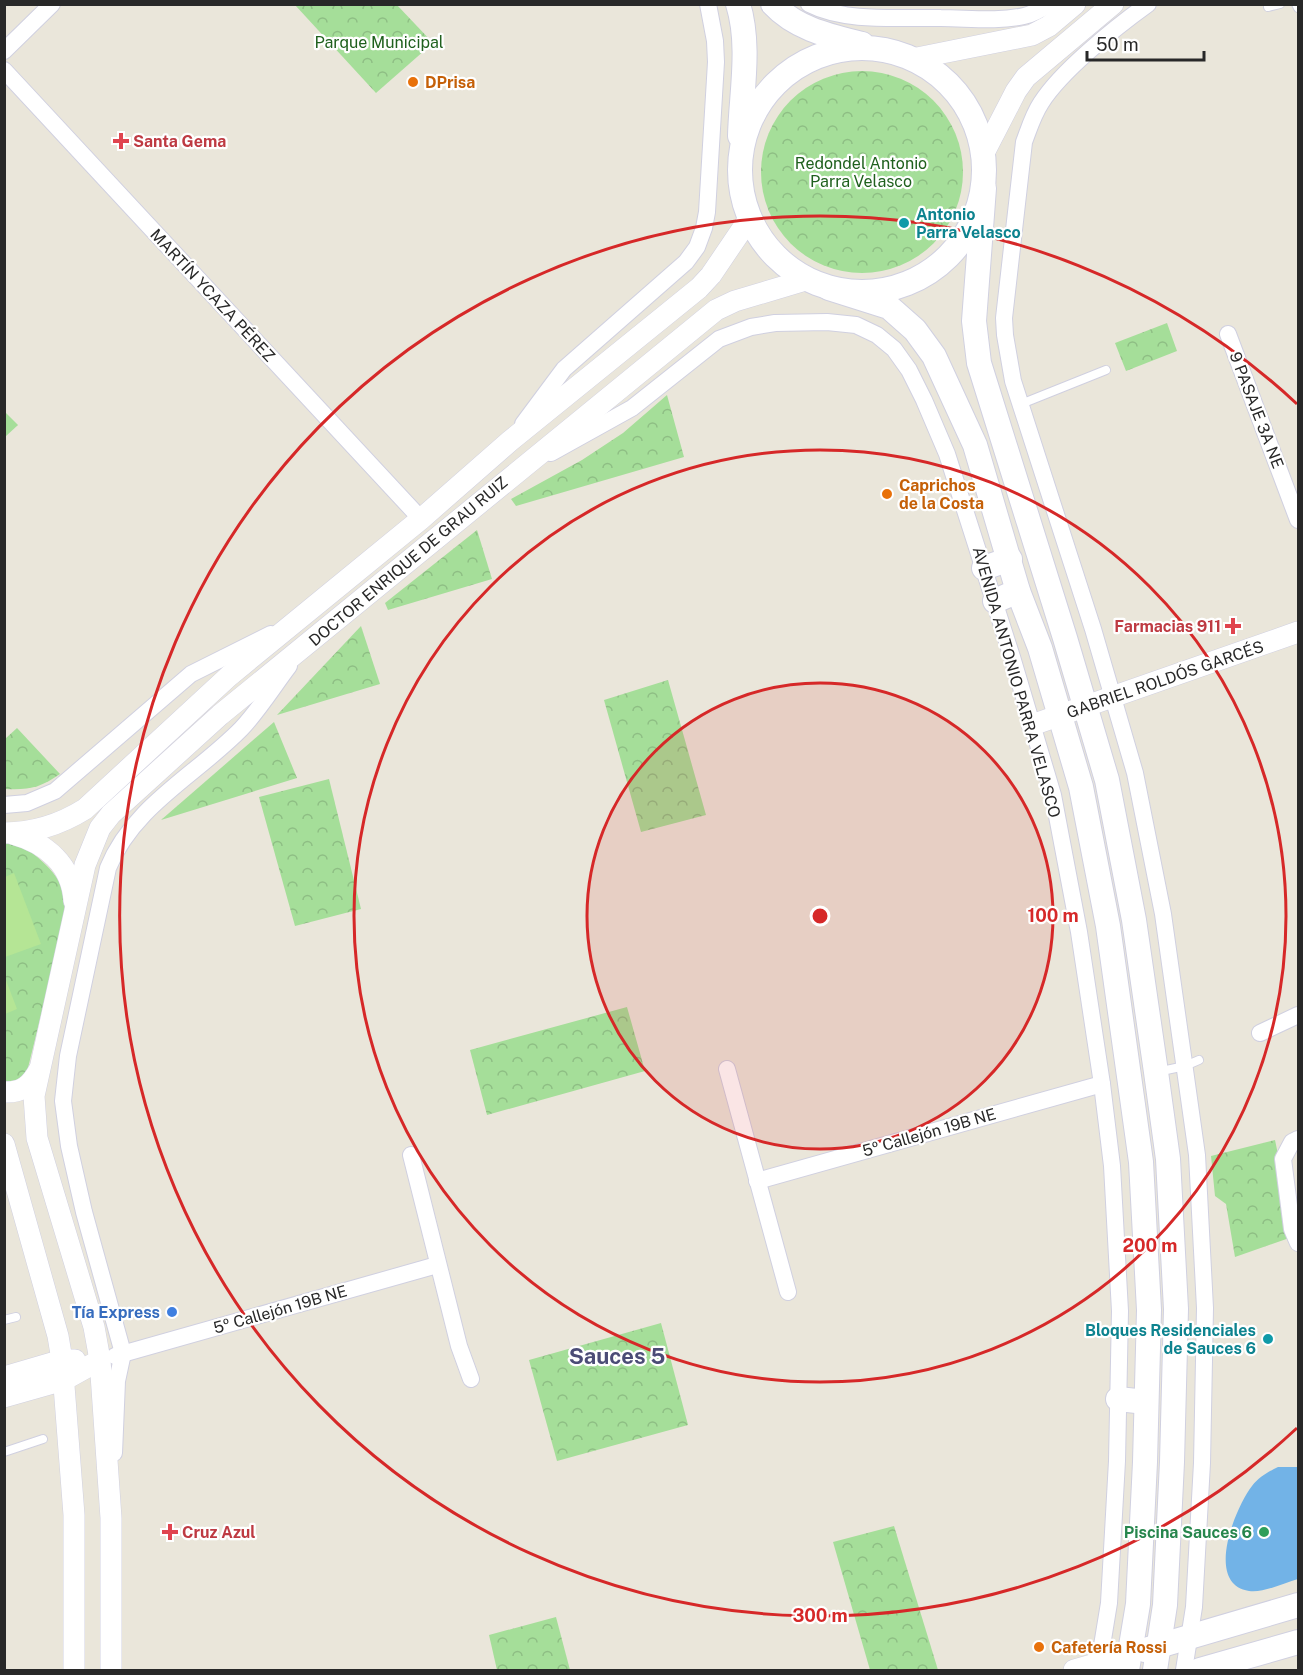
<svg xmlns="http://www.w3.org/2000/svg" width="1303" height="1675" viewBox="0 0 1303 1675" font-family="'Public Sans',sans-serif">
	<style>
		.park { fill: url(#park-crowns) }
		.pitch { fill: #b5e595 }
		.water { fill: #72b3e7 }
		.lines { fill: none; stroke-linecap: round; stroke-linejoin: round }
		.service-casing { stroke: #d0d0e0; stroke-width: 10 }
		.minor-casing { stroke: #d0d0e0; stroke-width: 18 }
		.tertiary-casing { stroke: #d0d0e0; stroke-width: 22 }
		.secondary-casing { stroke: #d0d0e0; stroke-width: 26 }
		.service { stroke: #fff; stroke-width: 8 }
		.minor { stroke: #fff; stroke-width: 16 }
		.tertiary { stroke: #fff; stroke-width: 21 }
		.secondary { stroke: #fff; stroke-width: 24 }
		.ring { fill: none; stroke: #d62828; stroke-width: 3 }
		.food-dot { fill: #e8710a; stroke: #fff; stroke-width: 2 }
		.health-dot { fill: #e0444e; stroke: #fff; stroke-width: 2 }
		.culture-dot { fill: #0f9aa8; stroke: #fff; stroke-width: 2 }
		.shop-dot { fill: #3f7fe0; stroke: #fff; stroke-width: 2 }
		.leisure-dot { fill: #2e9e5b; stroke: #fff; stroke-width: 2 }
		.labels { text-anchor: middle; stroke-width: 4.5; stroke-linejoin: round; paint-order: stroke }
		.park-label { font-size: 16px; fill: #1f601d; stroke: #fff }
		.food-label { font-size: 16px; font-weight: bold; fill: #c56008; stroke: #fff; text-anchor: start }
		.health-label { font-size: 16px; font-weight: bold; fill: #be3a42; stroke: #fff; text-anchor: start }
		.culture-label { font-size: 16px; font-weight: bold; fill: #0d838f; stroke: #fff; text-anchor: start }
		.street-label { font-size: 16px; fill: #282828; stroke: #fff }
		.shop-label { font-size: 16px; font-weight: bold; fill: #366cbe; stroke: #fff; text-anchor: end }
		.leisure-label { font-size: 16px; font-weight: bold; fill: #27864d; stroke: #fff; text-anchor: end }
		.district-label { font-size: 22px; font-weight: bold; fill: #4b4c76; stroke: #fff }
		.centre { fill: #d62828; stroke: #fff; stroke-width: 3 }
		.ring-label { font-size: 18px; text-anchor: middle; font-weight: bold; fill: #d62828; stroke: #fff; stroke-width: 4.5; stroke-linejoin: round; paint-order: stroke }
	</style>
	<defs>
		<pattern id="park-crowns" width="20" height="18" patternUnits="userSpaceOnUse" patternTransform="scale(1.5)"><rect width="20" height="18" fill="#a5de99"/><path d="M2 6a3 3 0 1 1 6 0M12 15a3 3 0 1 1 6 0" fill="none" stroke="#8ebe84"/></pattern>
	</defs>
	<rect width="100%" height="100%" fill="#eae6da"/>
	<g class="park">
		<polygon points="295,5 397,5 433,43 376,93"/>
		<circle cx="862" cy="172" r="101"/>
		<polygon points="1167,323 1177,351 1126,371 1115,343"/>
		<polygon points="667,395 684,457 516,506 511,499 582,460 623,433"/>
		<polygon points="5,412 18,425 5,437 4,437"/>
		<polygon points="477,530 492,579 388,610 385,603"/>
		<polygon points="361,626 380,684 277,715"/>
		<polygon points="668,680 706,815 641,832 604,700"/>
		<polygon points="274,722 297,778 161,820"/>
		<path d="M 17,728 L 60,774 C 40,788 29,790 5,789 L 5,739 Z"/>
		<polygon points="329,779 361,909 295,926 259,797"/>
		<path d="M 4,839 C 23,842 56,869 62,888 C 71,916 55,960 48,987 C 41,1015 34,1044 27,1072 C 21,1079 14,1082 4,1081 Z"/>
		<polygon points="627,1007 645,1071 487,1115 470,1050"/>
		<polygon points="1275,1140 1295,1236 1235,1257 1226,1204 1215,1196 1211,1156"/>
		<polygon points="661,1323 688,1425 557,1461 529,1360"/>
		<polygon points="894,1526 938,1670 870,1670 833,1542"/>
		<polygon points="556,1617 570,1670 497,1670 489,1635"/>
	</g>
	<g class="pitch">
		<polygon points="14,873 41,944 5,957 5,877"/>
		<polygon points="4,975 17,1009 5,1014 4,1014"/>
	</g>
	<path class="water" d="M 1278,1467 L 1298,1467 L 1298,1579 C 1284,1583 1264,1593 1249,1591 C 1204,1584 1235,1508 1252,1486 C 1259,1477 1268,1472 1278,1467 Z"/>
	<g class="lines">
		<g class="service-casing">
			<g id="service">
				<polyline points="1296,4 1298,8"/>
				<polyline points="1268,7 1280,4"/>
				<polyline points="1021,404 1106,370"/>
				<polyline points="1157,1072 1185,1066 1199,1060"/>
				<polyline points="4,1320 16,1317"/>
				<polyline points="4,1452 43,1439"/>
			</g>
		</g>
		<g class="minor-casing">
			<g id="minor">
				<path d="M 809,4 C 846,23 900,17 941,18 C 968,18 997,22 1024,16 C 1033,14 1040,10 1049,4"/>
				<path d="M 1148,4 C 1116,27 1061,71 1041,103 C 1033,115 1029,129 1024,142 L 1004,318 L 1005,335 L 1013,381 L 1093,629 L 1135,773 L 1163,914 L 1197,1155 L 1205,1308 L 1202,1463 L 1194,1607 L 1184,1670"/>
				<polyline points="4,51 52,4"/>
				<polyline points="4,70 421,519"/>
				<polyline points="1228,334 1298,520"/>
				<polyline points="523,424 564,369 686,262 697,247 704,228 707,212 716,62 715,41 708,4"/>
				<polyline points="551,453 632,408 719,339 751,327 775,323 827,322 856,325 877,335 894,349 909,370 924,400 947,454 1012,657 1053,795 1079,932 1102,1084 1112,1166 1120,1311 1117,1461 1109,1603 1098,1670"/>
				<polyline points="4,805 27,803 55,791 191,674 271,634"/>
				<polyline points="1260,1033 1298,1015"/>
				<polyline points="727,1069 788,1292"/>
				<polyline points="1298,1139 1292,1142 1283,1159 1292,1229 1298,1243"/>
				<polyline points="411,1155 459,1346 471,1379"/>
				<polyline points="757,1181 1102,1084"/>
				<polyline points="115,1356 437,1265"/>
				<path d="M 114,1453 L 117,1381 L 123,1353 L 84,1212 L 69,1146 L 63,1101 L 68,1056 L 108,868 C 133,806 196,775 241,729 C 259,710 273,687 289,666"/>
			</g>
		</g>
		<g class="tertiary-casing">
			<g id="tertiary">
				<polyline points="912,59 1032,35 1049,26 1075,4"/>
				<polyline points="984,153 1016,91 1026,77 1113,4"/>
				<polyline points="1032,725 1298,632"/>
				<path d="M 4,833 C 33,833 61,824 85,809 L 229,676 L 421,519 L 510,441 L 699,288 L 711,275 L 749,219"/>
				<path d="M 13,834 C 46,843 72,865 74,901"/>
				<path d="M 4,1092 C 22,1093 31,1085 39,1070"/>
				<polyline points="4,1144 58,1336 62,1360 74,1515 74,1670"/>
				<polyline points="4,1377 62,1360 75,1360"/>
				<polyline points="4,1397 64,1380 100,1360"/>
				<polyline points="111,1670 111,1518 100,1360 94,1327 37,1138 34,1096 85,865 100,828 111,814 220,715 716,310 735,301 809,279"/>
				<polyline points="1074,1670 1130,1654"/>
			</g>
		</g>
		<g class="secondary-casing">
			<g id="secondary">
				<path d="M 738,4 C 751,46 741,94 740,136"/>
				<path d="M 773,4 C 796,29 830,36 862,44"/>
				<circle cx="862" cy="170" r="122"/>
				<polyline points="984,188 974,321 979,363 1065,638 1107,780 1134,920 1156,1072 1168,1159 1176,1309 1172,1462 1165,1605 1155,1670"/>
				<polyline points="829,288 889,307 915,330 934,356 975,445 1018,591 1040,648 1081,787 1108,926 1141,1162 1149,1310 1145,1462 1138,1604 1127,1670"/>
				<polyline points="984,568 1010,559"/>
				<polyline points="995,601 1018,591"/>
				<polyline points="1118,1399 1146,1402"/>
				<polyline points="1145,1650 1298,1605"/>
				<polyline points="1200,1670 1298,1642"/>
			</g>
		</g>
		<use href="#service" class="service"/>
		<use href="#minor" class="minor"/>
		<use href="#tertiary" class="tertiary"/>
		<use href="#secondary" class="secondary"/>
	</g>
	<circle cx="820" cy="916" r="233" fill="#d62828" fill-opacity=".12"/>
	<g class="ring">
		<circle cx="820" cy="916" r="233"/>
		<circle cx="820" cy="916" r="466"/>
		<path d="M1297 1428A700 700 0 1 1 1297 404"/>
	</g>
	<g class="food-dot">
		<circle cx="413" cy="82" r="6"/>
		<circle cx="887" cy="494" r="6"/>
		<circle cx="1039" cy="1647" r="6"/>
	</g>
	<g class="health-dot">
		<path d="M118 132h6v6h6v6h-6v6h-6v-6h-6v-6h6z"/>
		<path d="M1230 617h6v6h6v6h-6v6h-6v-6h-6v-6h6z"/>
		<path d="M167 1523h6v6h6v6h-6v6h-6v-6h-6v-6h6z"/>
	</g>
	<g class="culture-dot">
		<circle cx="904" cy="223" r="6"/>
		<circle cx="1268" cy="1339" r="6"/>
	</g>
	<circle class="shop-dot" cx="172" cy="1312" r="6"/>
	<circle class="leisure-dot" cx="1264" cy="1532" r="6"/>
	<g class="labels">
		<g class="park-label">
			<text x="379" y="48">Parque Municipal</text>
			<text x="861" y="169">Redondel Antonio<tspan x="861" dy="18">Parra Velasco</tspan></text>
		</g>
		<g class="food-label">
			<text x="425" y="88">DPrisa</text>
			<text x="899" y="491">Caprichos<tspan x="899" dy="18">de la Costa</tspan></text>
			<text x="1051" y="1653">Cafetería Rossi</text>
		</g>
		<g class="health-label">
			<text x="133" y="147">Santa Gema</text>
			<text x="1221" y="632" text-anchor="end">Farmacias 911</text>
			<text x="182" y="1538">Cruz Azul</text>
		</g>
		<g class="culture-label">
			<text x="916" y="220">Antonio<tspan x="916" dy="18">Parra Velasco</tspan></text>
			<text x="1256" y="1336" text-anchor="end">Bloques Residenciales<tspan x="1256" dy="18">de Sauces 6</tspan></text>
		</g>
		<g class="street-label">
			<text transform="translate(213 295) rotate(47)" y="6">MARTÍN YCAZA PÉREZ</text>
			<text transform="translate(1257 410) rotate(69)" y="6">9 PASAJE 3A NE</text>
			<text transform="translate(408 561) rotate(-40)" y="6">DOCTOR ENRIQUE DE GRAU RUIZ</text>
			<text transform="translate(1165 679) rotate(-19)" y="6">GABRIEL ROLDÓS GARCÉS</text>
			<text transform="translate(1017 682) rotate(74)" y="6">AVENIDA ANTONIO PARRA VELASCO</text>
			<text transform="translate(929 1132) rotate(-16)" y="6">5º Callejón 19B NE</text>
			<text transform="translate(280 1309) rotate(-16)" y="6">5º Callejón 19B NE</text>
		</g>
		<g class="shop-label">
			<text x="160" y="1318">Tía Express</text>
		</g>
		<g class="leisure-label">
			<text x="1252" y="1538">Piscina Sauces 6</text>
		</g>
		<g class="district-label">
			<text x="617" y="1364">Sauces 5</text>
		</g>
	</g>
	<circle cx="820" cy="916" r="9" class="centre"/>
	<g class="ring-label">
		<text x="1053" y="922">100 m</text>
		<text x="1150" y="1252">200 m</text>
		<text x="820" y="1622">300 m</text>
	</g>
	<rect width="1303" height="1675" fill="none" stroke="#282828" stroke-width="12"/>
	<path d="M1087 51v9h117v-9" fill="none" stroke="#282828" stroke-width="3"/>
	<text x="1096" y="51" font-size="18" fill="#282828" stroke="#ffffff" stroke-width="4.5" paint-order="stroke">50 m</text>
</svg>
